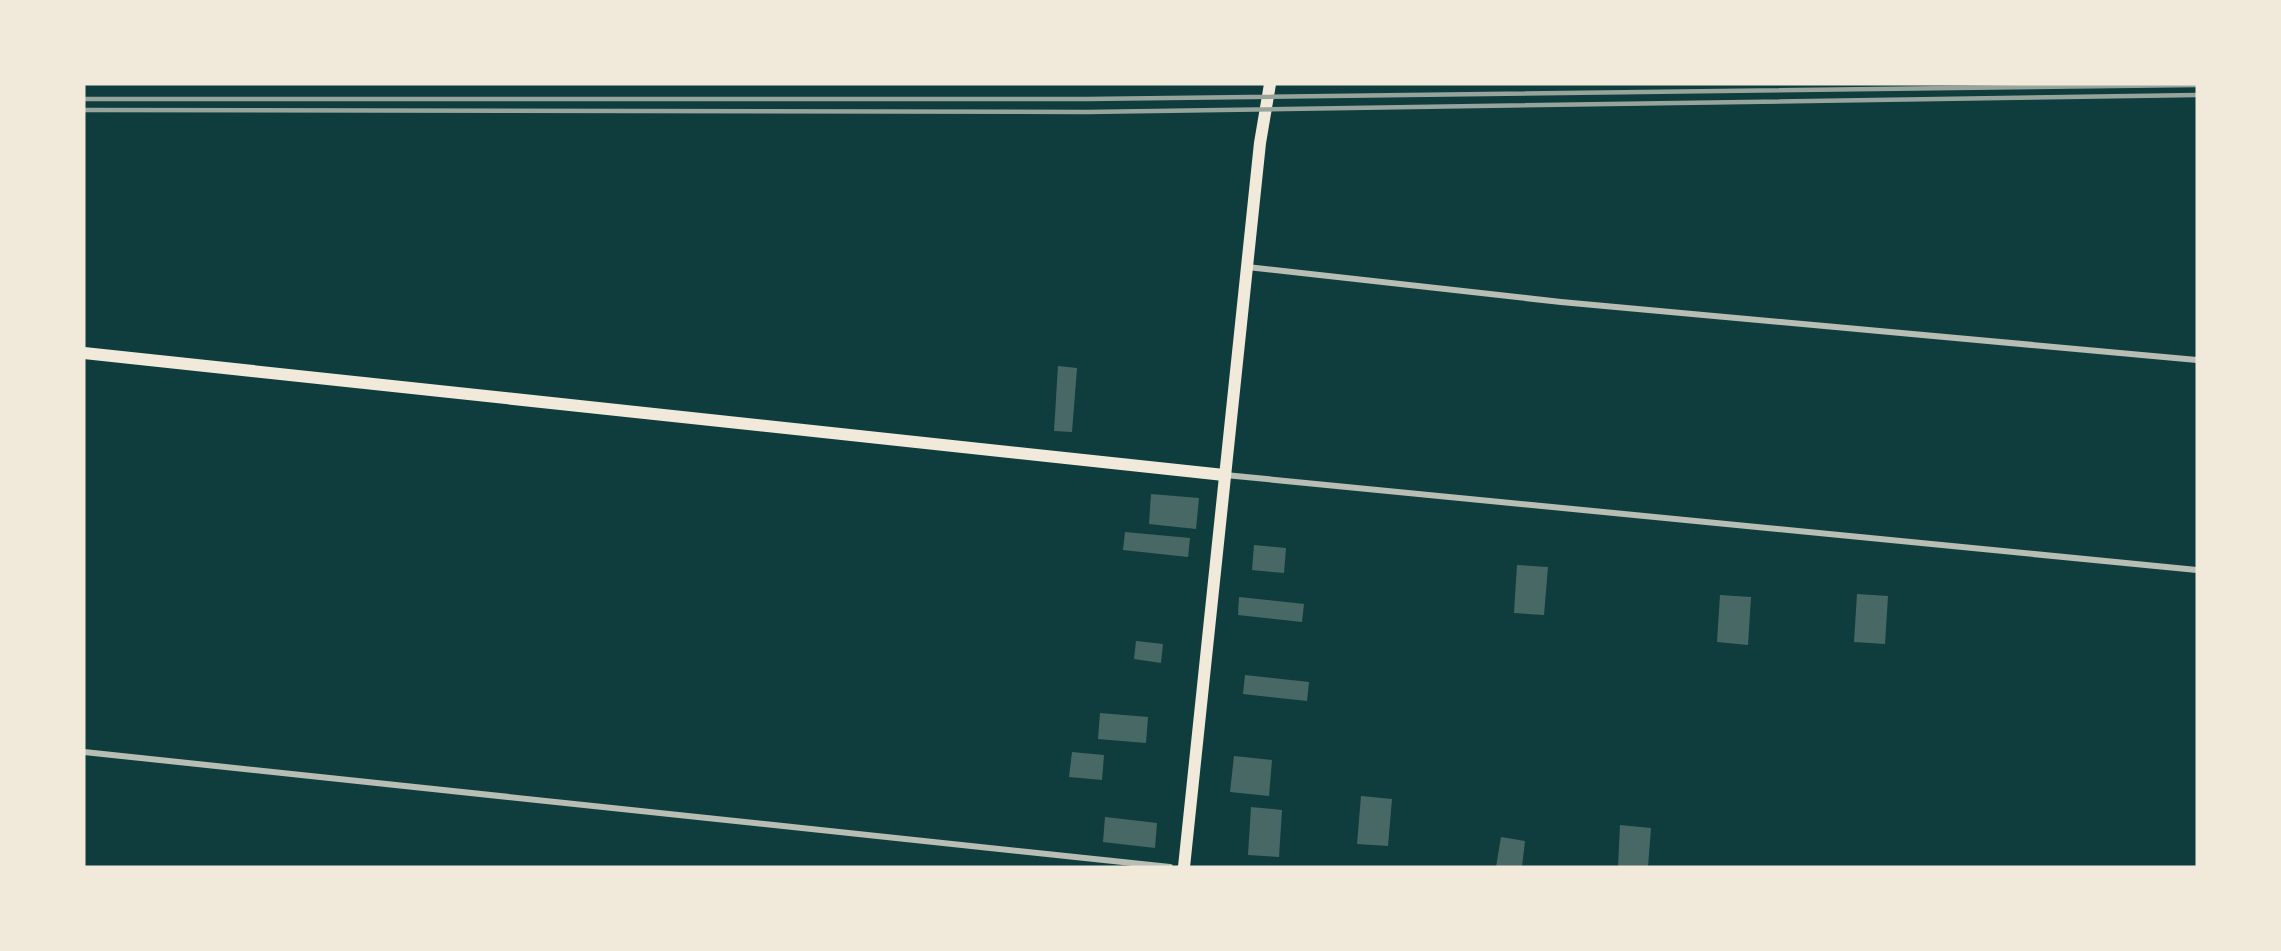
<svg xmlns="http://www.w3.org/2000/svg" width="2281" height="951" viewBox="0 0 2281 951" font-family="Quicksand,sans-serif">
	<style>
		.building { fill: #486865 }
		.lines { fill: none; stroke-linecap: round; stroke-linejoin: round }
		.minor { stroke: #b8beb3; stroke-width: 6 }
		.secondary { stroke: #f1e9da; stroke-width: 12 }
		.rail { stroke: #97a49c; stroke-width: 4.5 }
	</style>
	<rect width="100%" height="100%" fill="#0f3d3e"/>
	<g class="building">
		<polygon points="1058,366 1077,368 1072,432 1054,431"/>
		<polygon points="1151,494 1199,498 1196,529 1149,524"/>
		<polygon points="1125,532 1190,538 1188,557 1123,550"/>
		<polygon points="1254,545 1286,548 1284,573 1252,570"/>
		<polygon points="1517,565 1548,567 1544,615 1514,613"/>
		<polygon points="1857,594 1888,596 1885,644 1854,642"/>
		<polygon points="1720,595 1751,597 1748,645 1717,642"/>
		<polygon points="1239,597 1304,604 1302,622 1238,615"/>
		<polygon points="1136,641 1163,644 1161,663 1134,659"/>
		<polygon points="1245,675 1309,682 1307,701 1243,694"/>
		<polygon points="1100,713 1148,717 1146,743 1098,739"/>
		<polygon points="1072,752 1104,755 1102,780 1069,777"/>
		<polygon points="1234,756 1272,760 1269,796 1230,792"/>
		<polygon points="1361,796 1392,799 1388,846 1357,844"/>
		<polygon points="1251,807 1282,810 1279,857 1248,855"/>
		<polygon points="1105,817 1157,823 1155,848 1103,842"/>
		<polygon points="1620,825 1651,828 1648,867 1618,867"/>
		<polygon points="1501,837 1525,841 1522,867 1496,867"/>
	</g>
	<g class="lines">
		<g class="minor">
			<polyline points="1247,267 1561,302 2197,360"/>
			<polyline points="1225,475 2197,570"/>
			<polyline points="84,752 1170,867"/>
		</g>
		<g class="secondary">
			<polyline points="84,353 1224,475"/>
			<polyline points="1184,867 1260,143 1270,84"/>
		</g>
		<g class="rail">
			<polyline points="84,99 1087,99 2197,85"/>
			<polyline points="84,110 1087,112 2197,95"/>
		</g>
	</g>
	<rect width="2281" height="951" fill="none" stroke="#f1e9da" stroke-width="171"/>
</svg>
